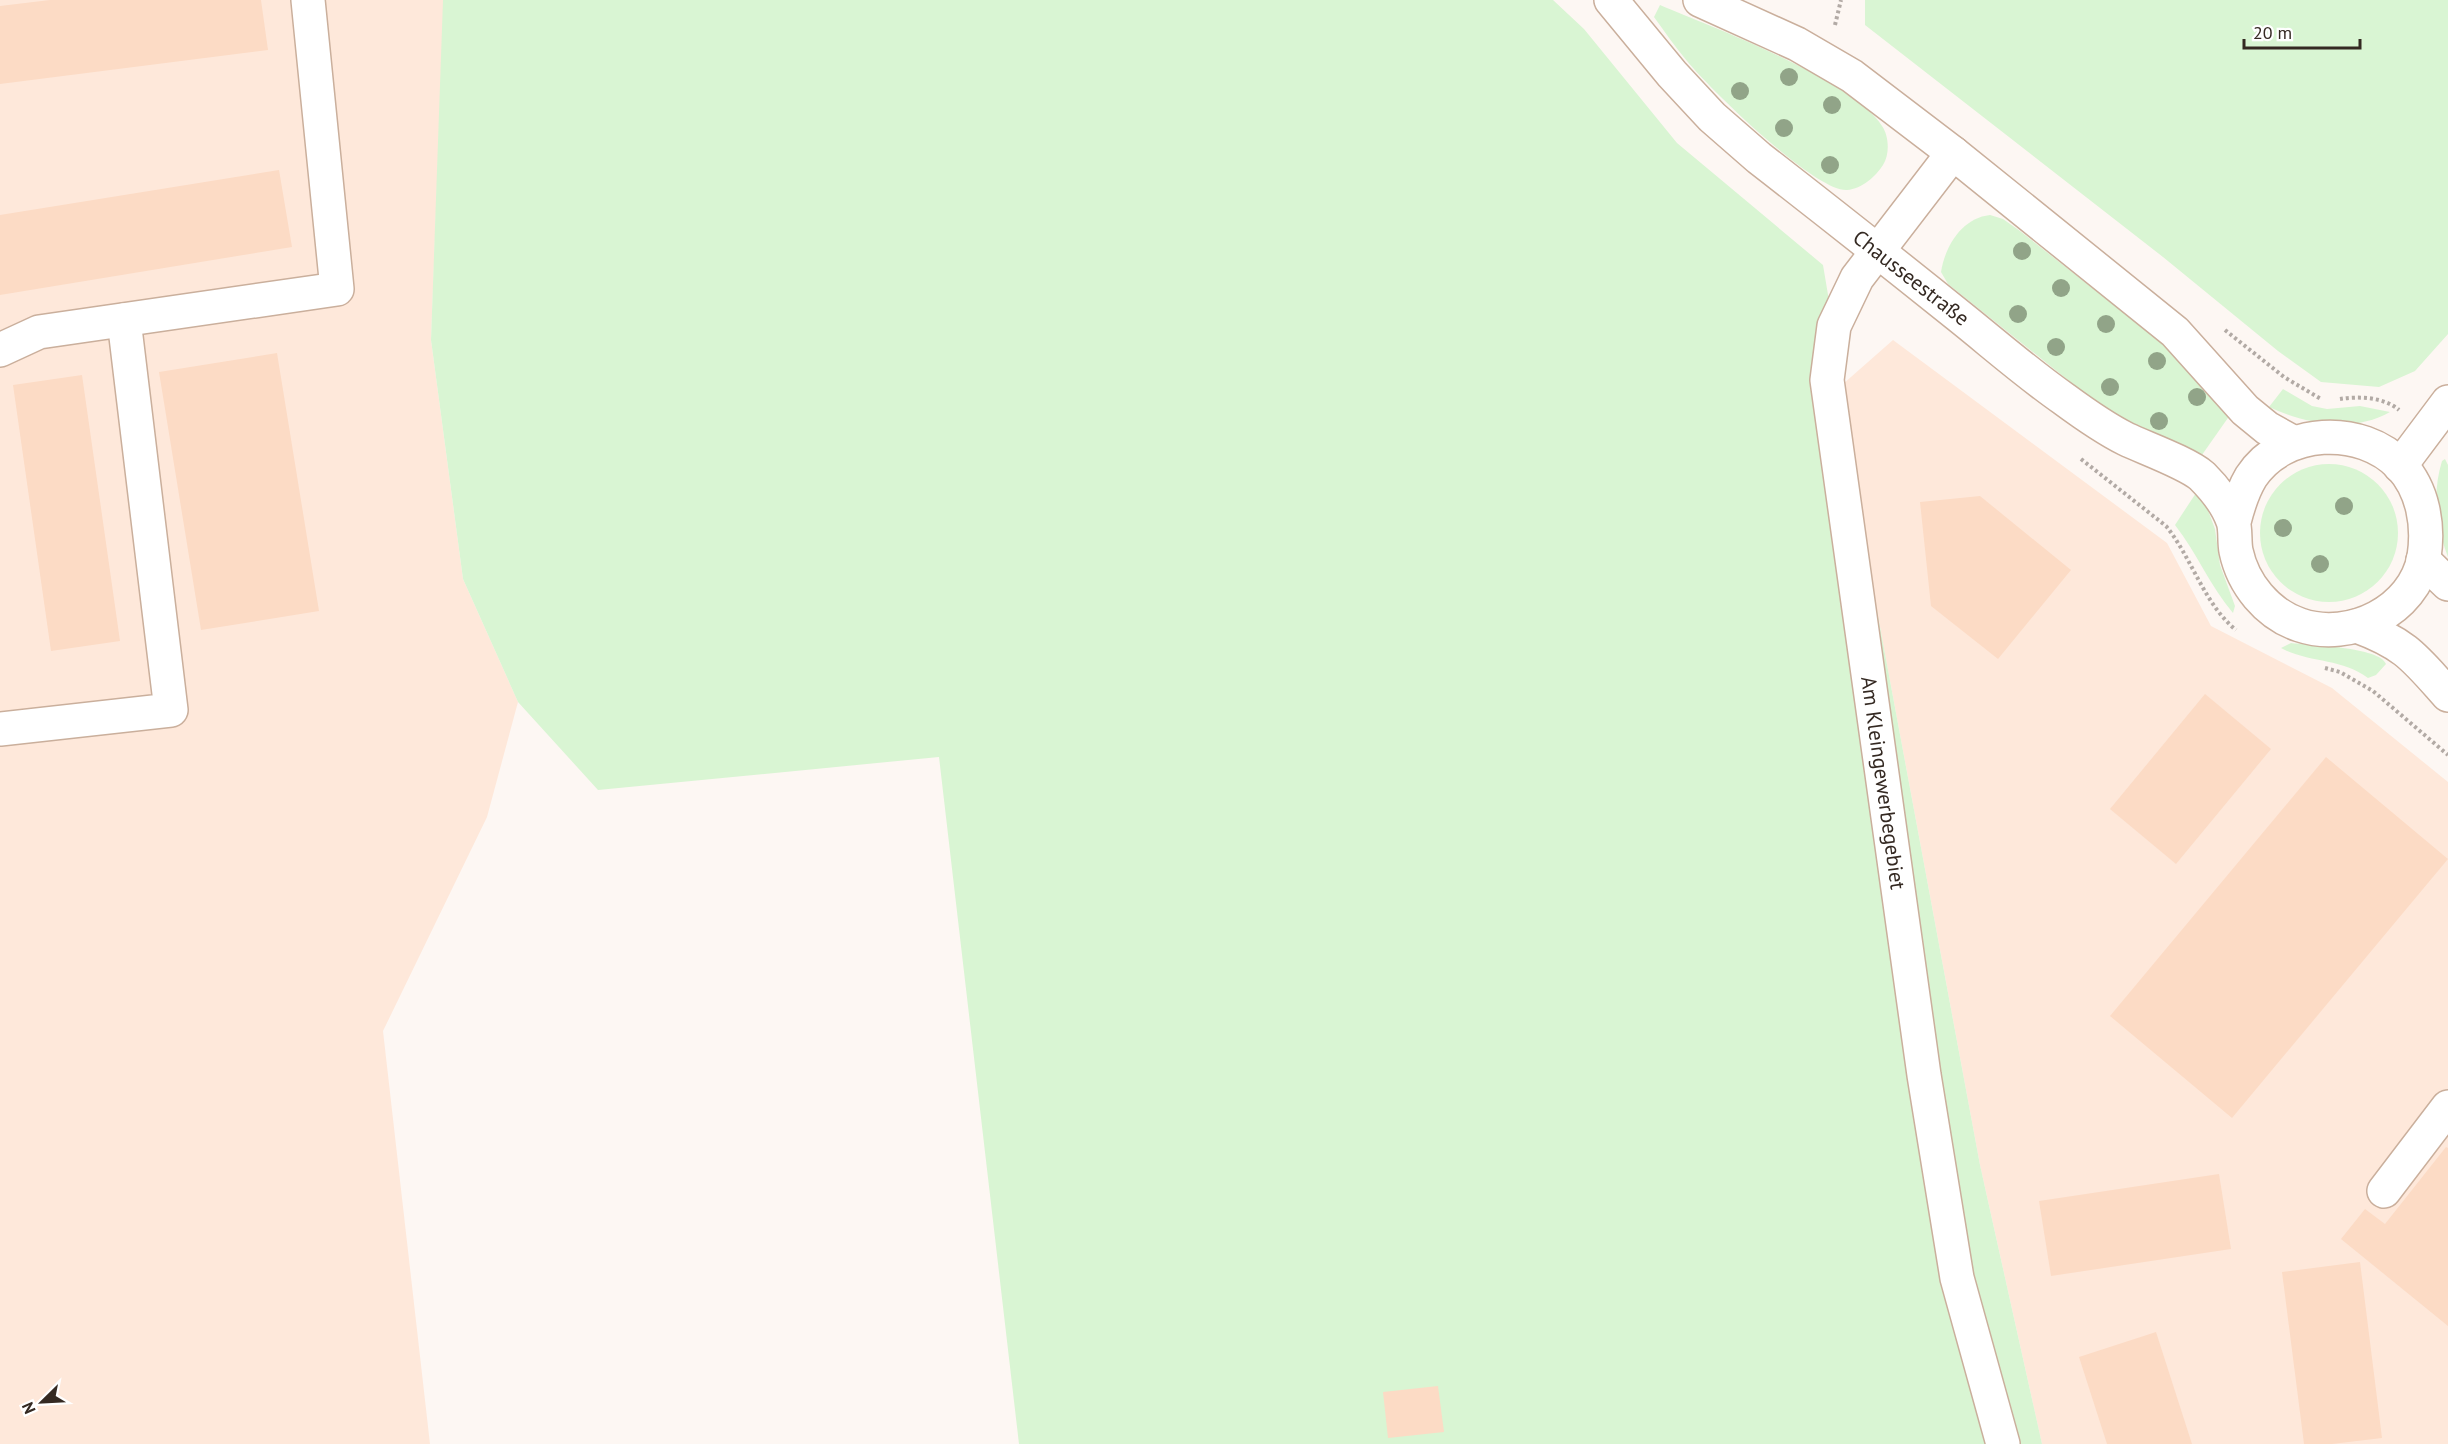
<svg xmlns="http://www.w3.org/2000/svg" width="2448" height="1444" viewBox="0 0 2448 1444" font-family="'PT Sans',sans-serif">
	<style>
		.built { fill: #fee8da }
		.green { fill: #d9f5d3 }
		.building { fill: #fcdbc5 }
		.lines { fill: none; stroke-linecap: round; stroke-linejoin: round }
		.minor-casing { stroke: #caaf9c; stroke-width: 36 }
		.path { stroke: #b2aaa5; stroke-width: 4; stroke-dasharray: 3 3; stroke-linecap: butt }
		.minor { stroke: #fff; stroke-width: 33 }
		.tree { fill: #91a488 }
		.labels { text-anchor: middle; stroke-width: 6; stroke-linejoin: round; paint-order: stroke }
		.street-label { font-size: 21px; fill: #342922; stroke: #fff }
	</style>
	<rect width="100%" height="100%" fill="#fdf7f3"/>
	<g class="built">
		<polygon points="0,0 443,0 444,4 431,340 463,579 518,702 487,817 383,1031 430,1444 0,1444"/>
		<polygon points="1893,340 2167,543 2211,626 2332,688 2448,782 2448,1444 2042,1444 1980,1165 1849,460 1843,384"/>
	</g>
	<g class="green">
		<polygon points="443,0 1553,0 1584,29 1677,143 1823,265 1843,384 1849,460 1980,1165 2042,1444 1019,1444 939,757 598,790 518,702 463,579 431,340"/>
		<polygon points="1865,0 2448,0 2448,334 2415,371 2379,387 2321,382 2278,351 2163,257 1865,25"/>
		<path d="M 1660,5 C 1712,27 1854,80 1882,126 C 1889,136 1890,154 1883,165 C 1876,176 1862,189 1847,190 C 1815,192 1709,88 1687,61 C 1675,47 1665,32 1654,17 Z"/>
		<path d="M 1990,215 L 2003,219 L 2020,231 L 2167,347 L 2230,415 L 2197,462 L 2104,409 L 1948,284 L 1941,272 C 1945,246 1962,218 1990,215 Z"/>
		<path d="M 2283,389 L 2312,406 L 2327,409 L 2360,406 L 2390,412 C 2354,433 2305,424 2269,407 Z"/>
		<path d="M 2445,459 L 2448,465 L 2448,557 C 2436,526 2432,493 2442,461 Z"/>
		<circle cx="2329" cy="533" r="69"/>
		<path d="M 2196,493 L 2206,505 L 2215,529 L 2220,565 L 2235,606 L 2233,613 C 2210,586 2197,553 2175,525 Z"/>
		<path d="M 2291,643 C 2309,645 2380,647 2386,664 L 2376,675 L 2368,678 C 2342,658 2308,663 2281,648 Z"/>
	</g>
	<g class="building">
		<polygon points="50,0 261,0 268,50 0,84 0,6"/>
		<polygon points="279,170 292,247 0,295 0,215"/>
		<polygon points="277,353 319,611 201,630 159,372"/>
		<polygon points="82,375 120,641 51,651 13,385"/>
		<polygon points="1980,496 2071,570 1998,659 1931,606 1920,502"/>
		<polygon points="2205,694 2271,749 2176,864 2110,809"/>
		<polygon points="2326,757 2448,859 2232,1118 2110,1016"/>
		<polygon points="2446,1147 2448,1148 2448,1326 2341,1239 2365,1209 2385,1224"/>
		<polygon points="2219,1174 2231,1249 2051,1276 2039,1201"/>
		<polygon points="2360,1262 2382,1438 2332,1444 2304,1444 2282,1272"/>
		<polygon points="2156,1332 2192,1444 2107,1444 2079,1357"/>
		<polygon points="1438,1386 1444,1432 1388,1438 1383,1392"/>
	</g>
	<g class="lines">
		<g class="minor-casing">
			<g id="minor">
				<path d="M 1611,0 L 1672,74 L 1712,117 L 1759,158 C 1826,210 1893,263 1959,316 C 1994,344 2028,374 2064,399 C 2083,413 2104,428 2126,439 C 2145,448 2187,463 2202,476 C 2214,488 2227,504 2233,521 C 2236,530 2234,541 2236,551 C 2243,584 2267,614 2300,625 C 2350,642 2414,611 2424,557 C 2429,525 2423,490 2401,466 C 2361,424 2283,428 2251,477 C 2242,492 2238,506 2234,522"/>
				<polyline points="1700,0 1797,44 1852,76 1953,153 2175,332 2245,410 2267,428 2294,443"/>
				<polyline points="1953,153 1857,278 1834,326 1827,380 1924,1075 1957,1278 2003,1444"/>
				<polyline points="0,350 39,332 337,289 308,0"/>
				<polyline points="2400,466 2448,402"/>
				<polyline points="2423,560 2448,584"/>
				<path d="M 2357,626 C 2406,644 2415,658 2448,695"/>
				<polyline points="0,729 171,710 124,320"/>
				<polyline points="2384,1191 2448,1107"/>
			</g>
		</g>
		<g class="path">
			<polyline points="1835,25 1841,0"/>
			<polyline points="2225,330 2284,377 2321,399"/>
			<path d="M 2340,399 C 2359,396 2384,397 2399,410"/>
			<path d="M 2081,459 L 2166,526 C 2192,558 2204,604 2236,630"/>
			<polyline points="2325,668 2340,672 2373,691 2448,755"/>
		</g>
		<use href="#minor" class="minor"/>
	</g>
	<g class="tree">
		<circle cx="1789" cy="77" r="9"/>
		<circle cx="1740" cy="91" r="9"/>
		<circle cx="1832" cy="105" r="9"/>
		<circle cx="1784" cy="128" r="9"/>
		<circle cx="1830" cy="165" r="9"/>
		<circle cx="2022" cy="251" r="9"/>
		<circle cx="2061" cy="288" r="9"/>
		<circle cx="2018" cy="314" r="9"/>
		<circle cx="2106" cy="324" r="9"/>
		<circle cx="2056" cy="347" r="9"/>
		<circle cx="2157" cy="361" r="9"/>
		<circle cx="2110" cy="387" r="9"/>
		<circle cx="2197" cy="397" r="9"/>
		<circle cx="2159" cy="421" r="9"/>
		<circle cx="2344" cy="506" r="9"/>
		<circle cx="2283" cy="528" r="9"/>
		<circle cx="2320" cy="564" r="9"/>
	</g>
	<g class="labels">
		<g class="street-label">
			<text transform="translate(1911 278) rotate(38)" y="7">Chausseestraße</text>
			<text transform="translate(1883 783) rotate(82)" y="7">Am Kleingewerbegebiet</text>
		</g>
	</g>
	<g transform="translate(42 1402) rotate(246)" stroke="#ffffff" stroke-width="4.5" paint-order="stroke">
	<path d="M0-4.5L10 22L0 15L-10 22Z" fill="#342922"/>
	<text y="-9" font-size="16" font-weight="bold" text-anchor="middle" fill="#342922">N</text>
	</g>
	<path d="M2244 39v9h116v-9" fill="none" stroke="#342922" stroke-width="3"/>
	<text x="2253" y="39" font-size="18" fill="#342922" stroke="#ffffff" stroke-width="4.5" paint-order="stroke">20 m</text>
</svg>
